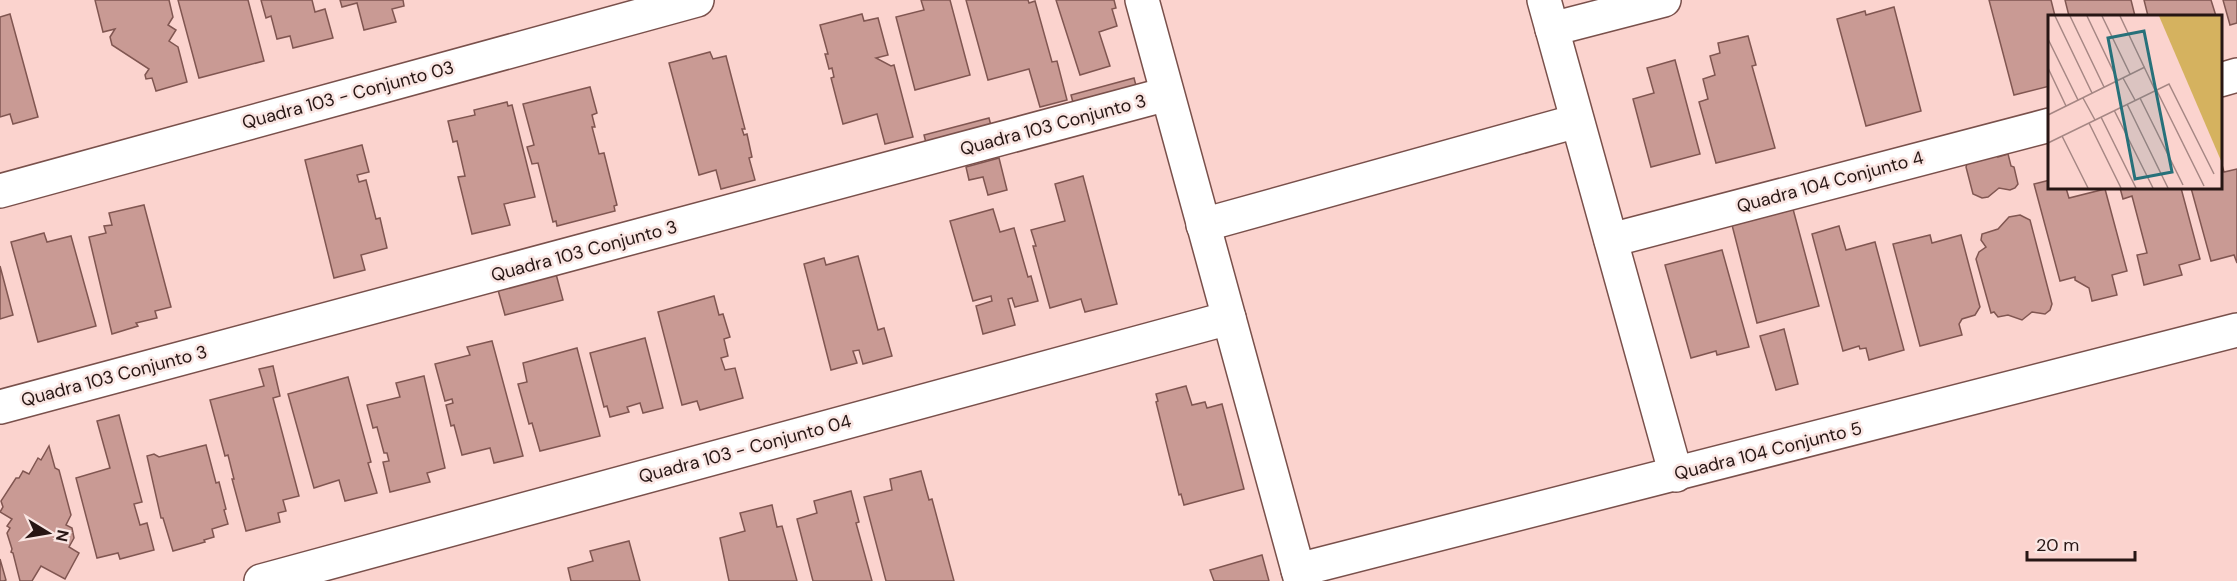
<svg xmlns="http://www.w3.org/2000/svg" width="2237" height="581" viewBox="0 0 2237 581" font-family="'DM Sans',sans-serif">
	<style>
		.building { fill: #c99a94; stroke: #805651; stroke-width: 1.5 }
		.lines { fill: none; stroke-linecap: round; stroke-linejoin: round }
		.minor-casing { stroke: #79504b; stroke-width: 36 }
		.minor { stroke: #fff; stroke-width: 33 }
		.labels { text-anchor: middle; stroke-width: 5; stroke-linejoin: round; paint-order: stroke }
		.street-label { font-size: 18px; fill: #271614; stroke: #fae6e3 }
		.inset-road { fill: none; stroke: #a68784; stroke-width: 1.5 }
		.view { fill: #27717a; fill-opacity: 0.15; stroke: #27717a; stroke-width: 3 }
		.inset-edge { fill: none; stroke: #271614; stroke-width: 3 }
	</style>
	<rect width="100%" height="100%" fill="#fbd3ce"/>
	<g class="building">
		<polygon points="95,0 169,0 173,17 168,25 176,30 169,41 178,47 187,82 156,91 152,78 146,79 145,75 149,69 112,45 110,37 115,29 103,32"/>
		<polygon points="178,0 248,0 264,61 199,78"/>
		<polygon points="261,0 312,0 315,12 325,9 333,38 293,48 290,36 277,39 271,16 266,18"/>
		<polygon points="340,0 403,0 404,6 392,9 396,22 364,30 357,3 342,7"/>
		<polygon points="921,0 950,0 970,75 915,90 896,17 924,10"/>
		<polygon points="966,0 1028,0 1029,3 1035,1 1052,62 1057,61 1067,100 1040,107 1029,69 988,80"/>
		<polygon points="1056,0 1114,0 1116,8 1112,9 1117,26 1099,32 1110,66 1080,75"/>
		<polygon points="1989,0 2051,0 2055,16 2050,16 2050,86 2014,95"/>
		<polygon points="2065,0 2131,0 2135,16 2069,16"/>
		<polygon points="2144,0 2211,0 2216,16 2148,16"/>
		<polygon points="2223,0 2237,0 2237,23 2230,25"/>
		<polygon points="1894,7 1921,111 1866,126 1837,19 1865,11 1866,15"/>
		<polygon points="10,14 38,117 13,124 10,114 0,117 0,17"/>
		<polygon points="862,14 864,21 878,18 888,55 876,58 891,66 894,65 913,137 885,144 877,114 843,124 831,78 834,77 832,68 829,69 825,54 828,54 820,25"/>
		<polygon points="1748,36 1756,65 1752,66 1775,148 1716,163 1699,102 1708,99 1703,79 1715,75 1710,56 1720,53 1718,43"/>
		<polygon points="710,52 713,59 726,56 745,129 742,129 744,135 747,134 752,157 749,158 755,180 721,189 716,170 699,175 669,63"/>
		<polygon points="1675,60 1700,154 1651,167 1633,99 1654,93 1647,68"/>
		<polygon points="1134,78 1141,105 1078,121 1071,95"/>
		<polygon points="590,87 597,113 592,115 595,127 592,127 599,154 604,153 617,205 614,206 615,211 557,226 556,221 553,222 538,163 532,164 527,147 534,145 523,104"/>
		<polygon points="507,102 508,106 512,105 535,197 504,204 510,225 472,234 458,177 465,176 457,141 453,142 448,121 475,115 474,110"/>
		<polygon points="989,118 996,145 931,162 924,135"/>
		<polygon points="362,145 369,172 357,175 359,182 366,180 376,219 380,218 387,248 361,255 365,270 334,278 305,160"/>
		<polygon points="2008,154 2011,166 2014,167 2018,184 2015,188 2010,190 1999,188 1988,197 1982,198 1973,194 1966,167 1967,163 1998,155 1998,157"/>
		<polygon points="999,158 1007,190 988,195 983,177 969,180 966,167"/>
		<polygon points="2220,158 2224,172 2237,169 2237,263 2234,255 2211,261 2191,188 2220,188"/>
		<polygon points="1083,176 1117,304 1085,312 1081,299 1050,308 1033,246 1036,246 1031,230 1065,221 1055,184"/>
		<polygon points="2050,180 2050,188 2066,188 2069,198 2105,189 2127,271 2112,275 2117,295 2092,301 2089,288 2075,280 2075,277 2060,281 2034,184"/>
		<polygon points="2120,188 2181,188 2200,259 2179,265 2182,275 2144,285 2137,255 2147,253 2132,196 2123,199"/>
		<polygon points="144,205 171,307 155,311 157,318 136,323 138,326 112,334 89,237 106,233 104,226 112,225 109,213"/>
		<polygon points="993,209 1000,232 1014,228 1028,277 1031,276 1038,301 1015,307 1012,298 1008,299 1015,325 983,334 976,306 992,301 991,296 973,301 950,221"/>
		<polygon points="1793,209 1819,306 1757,323 1732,225"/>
		<polygon points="2020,215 2030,220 2052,304 2050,310 2045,314 2032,312 2022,320 2008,315 1998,317 1994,312 1991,313 1976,259 1979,252 1986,247 1981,240 1982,234 1998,229 2009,217"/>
		<polygon points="1839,226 1846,250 1875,242 1904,350 1869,360 1866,348 1860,349 1859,346 1843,351 1812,234"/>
		<polygon points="44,233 47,242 71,236 96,326 38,342 11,242"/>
		<polygon points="1930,235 1932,243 1961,235 1980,307 1975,315 1962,319 1959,324 1962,335 1920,346 1893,244"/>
		<polygon points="1722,250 1749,347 1717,355 1716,351 1691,358 1665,265"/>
		<polygon points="858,256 878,330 884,328 892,356 863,364 859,350 853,351 857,363 831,370 804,264 824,258 826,265"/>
		<polygon points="0,266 13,315 0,319"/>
		<polygon points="556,274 563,300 505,315 498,290"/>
		<polygon points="714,296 719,315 723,314 730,337 724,339 728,356 721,358 725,370 735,368 743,398 700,410 697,401 682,405 658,312"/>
		<polygon points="1784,329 1798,384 1776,390 1760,336"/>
		<polygon points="645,338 663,408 643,413 640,403 627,407 629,412 610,417 607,406 604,407 590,353"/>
		<polygon points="492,341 523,456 494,463 490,448 462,455 454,425 451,426 446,405 453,403 452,399 445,401 435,364 470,355 467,347"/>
		<polygon points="577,348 600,436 540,451 532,423 529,424 518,384 527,382 523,363"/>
		<polygon points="273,366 280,396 273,398 299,496 283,500 286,511 278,513 280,522 246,531 232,479 234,479 228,455 225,456 210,400 264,386 259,369"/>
		<polygon points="424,376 445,468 427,473 430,482 390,492 383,462 389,461 387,453 384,453 377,427 373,428 367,405 400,397 396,383"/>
		<polygon points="348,377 371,462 368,463 377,493 345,501 339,480 314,488 288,394"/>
		<polygon points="1186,386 1192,405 1205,402 1207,408 1222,404 1244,489 1184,505 1181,494 1179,495 1156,402 1158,401 1156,394"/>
		<polygon points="119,415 142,502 134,504 140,525 147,523 154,550 120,559 118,553 97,558 76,478 110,468 97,421"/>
		<polygon points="206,445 216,483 219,482 226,509 224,510 228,524 212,529 214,537 204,540 205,542 173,551 163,518 161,518 147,456 154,454 159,457"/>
		<polygon points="49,446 55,468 59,470 71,515 66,525 72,528 74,538 69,547 79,553 65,579 41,566 32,581 20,581 13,553 11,552 12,549 7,533 10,528 7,526 12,519 0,512 3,507 1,501 16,478 19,478 23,471 29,474 38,458 41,460"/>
		<polygon points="921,471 929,500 932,499 954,581 886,581 864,497 892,490 890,479"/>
		<polygon points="851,491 859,522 856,523 872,581 813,581 797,519 817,513 814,501"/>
		<polygon points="772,505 777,527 782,526 797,581 729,581 720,538 745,531 740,513"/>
		<polygon points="629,541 640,581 571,581 568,568 593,561 590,551"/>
		<polygon points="1262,555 1269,581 1214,581 1210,570"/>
		<polygon points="0,559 6,580 4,581 0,581"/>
	</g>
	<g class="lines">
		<g class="minor-casing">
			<g id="minor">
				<polyline points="1142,0 1301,581"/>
				<polyline points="1544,0 1676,475"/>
				<polyline points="1552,29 1664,0"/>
				<polyline points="2220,80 2237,75"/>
				<polyline points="0,191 697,0"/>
				<polyline points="1203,225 1577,121"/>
				<polyline points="1611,240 2050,125"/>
				<polyline points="0,407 1167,94"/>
				<polyline points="1298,570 2237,330"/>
				<polyline points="261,581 1229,318"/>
			</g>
		</g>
		<use href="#minor" class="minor"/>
	</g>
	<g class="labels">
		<g class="street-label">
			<text transform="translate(348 95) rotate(-15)" y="6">Quadra 103 - Conjunto 03</text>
			<text transform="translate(1053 125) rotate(-15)" y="6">Quadra 103 Conjunto 3</text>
			<text transform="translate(1830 182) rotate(-15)" y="6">Quadra 104 Conjunto 4</text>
			<text transform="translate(584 251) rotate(-15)" y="6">Quadra 103 Conjunto 3</text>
			<text transform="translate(114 376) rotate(-15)" y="6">Quadra 103 Conjunto 3</text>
			<text transform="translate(745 449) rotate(-15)" y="6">Quadra 103 - Conjunto 04</text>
			<text transform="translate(1768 451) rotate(-14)" y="6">Quadra 104 Conjunto 5</text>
		</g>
	</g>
	<g transform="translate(2048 15)">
		<rect width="174" height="174" fill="#fbd3ce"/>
		<path d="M 111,1 L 174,1 L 174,148 Z" fill="#d5b25f"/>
		<path class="inset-road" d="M 7,1 L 44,78M 22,1 L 56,72M 39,1 L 70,66M 54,1 L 82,59M 72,1 L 107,75M 0,24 L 30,85M 0,53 L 18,91M 75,63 L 87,85M 108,74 L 156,171M 35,83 L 47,105M 92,83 L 135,170M 79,89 L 120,173M 66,95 L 105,173M 0,100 L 97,52M 53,102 L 88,173M 41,108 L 73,173M 14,121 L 40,173M 0,128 L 121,69 L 166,159"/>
		<path class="view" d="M 96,16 L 124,157 L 87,164 L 60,23 Z"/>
		<rect width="174" height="174" class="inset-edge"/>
	</g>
	<g transform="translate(48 533) rotate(101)" stroke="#fae6e3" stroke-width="4.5" paint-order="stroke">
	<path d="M0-4.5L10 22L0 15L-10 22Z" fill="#271614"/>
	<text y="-9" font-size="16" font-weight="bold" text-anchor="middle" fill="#271614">N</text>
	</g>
	<path d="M2027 551v9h108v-9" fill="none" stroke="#271614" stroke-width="3"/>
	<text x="2036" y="551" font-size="18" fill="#271614" stroke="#fae6e3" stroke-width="4.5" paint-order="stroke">20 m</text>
</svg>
